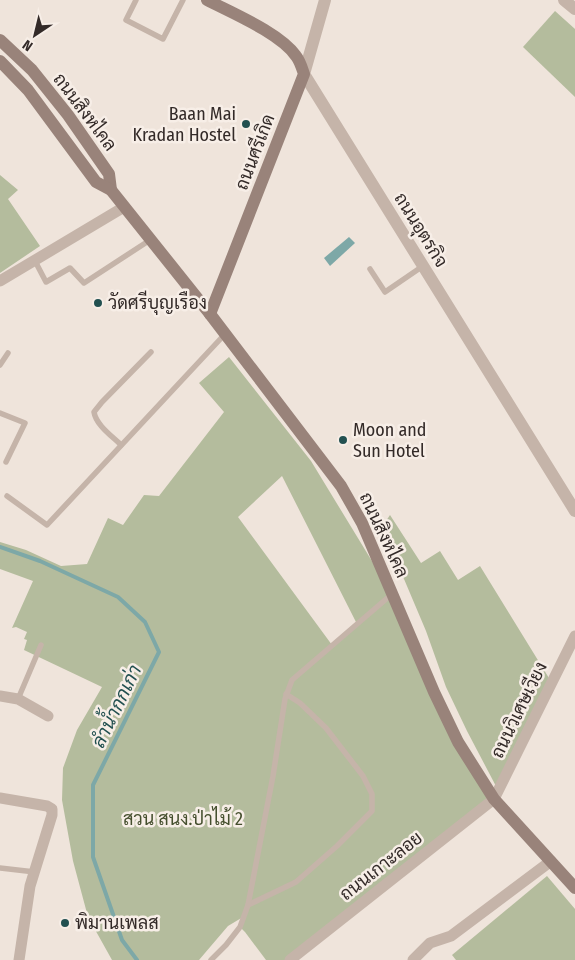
<svg xmlns="http://www.w3.org/2000/svg" width="575" height="960" viewBox="0 0 575 960" font-family="'Fira Sans Condensed',Sarabun,sans-serif">
	<style>
		.green { fill: #b4bc9d; fill-rule: evenodd }
		.water { fill: #7da8a7 }
		.lines { fill: none; stroke-linecap: round; stroke-linejoin: round }
		.stream { stroke: #7da8a7; stroke-width: 4 }
		.service { stroke: #c5b4a9; stroke-width: 5.5 }
		.minor { stroke: #c5b4a9; stroke-width: 11 }
		.tertiary { stroke: #c5b4a9; stroke-width: 12 }
		.secondary { stroke: #99837a; stroke-width: 12 }
		.poi-dot { fill: #225050; stroke: #f7eee7; stroke-width: 2 }
		.labels { text-anchor: middle; stroke-width: 5; stroke-linejoin: round; paint-order: stroke }
		.street-label { font-size: 18px; fill: #332a28; stroke: #f7eee7 }
		.poi-label { font-size: 18px; fill: #332a28; stroke: #f7eee7; text-anchor: start }
		.park-label { font-size: 18px; fill: #454f2e; stroke: #f7eee7 }
		.water-label { font-size: 19px; font-style: italic; fill: #225050; stroke: #f7eee7 }
	</style>
	<rect width="100%" height="100%" fill="#efe4db"/>
	<g class="green">
		<polygon points="555,11 575,29 575,97 523,47"/>
		<polygon points="0,175 18,190 8,199 40,246 0,273"/>
		<path d="M 229,357 L 311,461 L 392,594 L 422,664 L 494,799 L 290,960 L 266,960 L 245,932 L 240,927 L 243,917 L 228,926 L 199,960 L 112,960 L 88,917 L 73,861 L 62,800 L 63,768 L 77,730 L 102,687 L 24,650 L 27,640 L 24,639 L 27,632 L 16,627 L 12,628 L 33,581 L 0,569 L 0,542 L 26,550 L 61,566 L 87,564 L 108,518 L 123,525 L 144,495 L 159,496 L 224,412 L 199,383 ZM 282,476 L 357,624 L 332,645 L 238,517 Z"/>
		<polygon points="390,515 421,563 440,551 458,580 480,566 552,683 498,790 467,731 446,687 426,631 382,527"/>
		<polygon points="547,876 575,909 575,960 456,960 452,955"/>
	</g>
	<polygon class="water" points="349,237 355,243 330,266 324,258"/>
	<g class="lines">
		<polyline class="stream" points="0,547 40,561 118,597 145,622 159,652 93,785 93,857 122,940 137,960"/>
		<g class="service">
			<polyline points="136,0 126,20 163,39 183,0"/>
			<polyline points="35,261 46,282 70,268 84,283 150,240"/>
			<polyline points="370,269 385,292 423,266"/>
			<polyline points="0,365 8,353"/>
			<polyline points="0,413 25,423 6,462"/>
			<path d="M 121,445 C 112,436 96,425 94,412 L 102,402 L 151,352"/>
			<polyline points="7,496 47,525 225,334"/>
			<polyline points="18,699 41,645"/>
			<polyline points="0,868 35,872"/>
			<polyline points="248,905 296,882 337,846 372,811 372,794 363,776 326,728 300,703 286,694"/>
			<polyline points="211,960 226,945 240,927 248,905 273,776 285,699 292,680 392,594"/>
		</g>
		<g class="minor">
			<polyline points="0,281 124,207"/>
			<polyline points="0,696 18,699 48,716"/>
			<polyline points="0,798 47,806 52,809 52,815 30,886 19,960"/>
			<polyline points="290,960 494,799 575,636"/>
			<polyline points="413,960 430,943 451,936 551,861"/>
		</g>
		<g class="tertiary">
			<polyline points="325,0 304,74 575,511"/>
			<polyline points="564,0 575,9"/>
		</g>
		<g class="secondary">
			<path d="M 207,0 C 232,13 280,33 296,56 C 300,61 302,68 304,74 L 210,314"/>
			<polyline points="0,40 32,70 68,115 109,174 111,190"/>
			<polyline points="0,61 28,90 96,182 111,190 210,314 341,486 362,523 434,692 458,742 494,799 575,888"/>
		</g>
	</g>
	<g class="poi-dot">
		<circle cx="246" cy="124" r="5"/>
		<circle cx="98" cy="303" r="5"/>
		<circle cx="343" cy="440" r="5"/>
		<circle cx="65" cy="923" r="5"/>
	</g>
	<g class="labels">
		<g class="street-label">
			<text transform="translate(85 112) rotate(53)" y="6">ถนนสิงหไคล</text>
			<text transform="translate(255 152) rotate(-69)" y="6">ถนนศรีเกิด</text>
			<text transform="translate(421 230) rotate(58)" y="6">ถนนอุตรกิจ</text>
			<text transform="translate(384 535) rotate(65)" y="6">ถนนสิงหไคล</text>
			<text transform="translate(519 710) rotate(-64)" y="6">ถนนวิเศษเวียง</text>
			<text transform="translate(381 866) rotate(-38)" y="6">ถนนเกาะลอย</text>
		</g>
		<g class="poi-label">
			<text x="236" y="120" text-anchor="end">Baan Mai<tspan x="236" dy="21">Kradan Hostel</tspan></text>
			<text x="108" y="309">วัดศรีบุญเรือง</text>
			<text x="353" y="436">Moon and<tspan x="353" dy="21">Sun Hotel</tspan></text>
			<text x="75" y="929">พิมานเพลส</text>
		</g>
		<g class="park-label">
			<text x="183" y="825">สวน สนง.ป่าไม้ 2</text>
		</g>
		<g class="water-label">
			<text transform="translate(116 706) rotate(-64)" y="7">ลำน้ำกกเก่า</text>
		</g>
	</g>
	<g transform="translate(35 35) rotate(215)" stroke="#f7eee7" stroke-width="4" paint-order="stroke">
	<path d="M0-4L9 19L0 12L-9 19Z" fill="#332a28"/>
	<text y="-8" font-size="14" font-weight="bold" text-anchor="middle" fill="#332a28">N</text>
	</g>
</svg>
